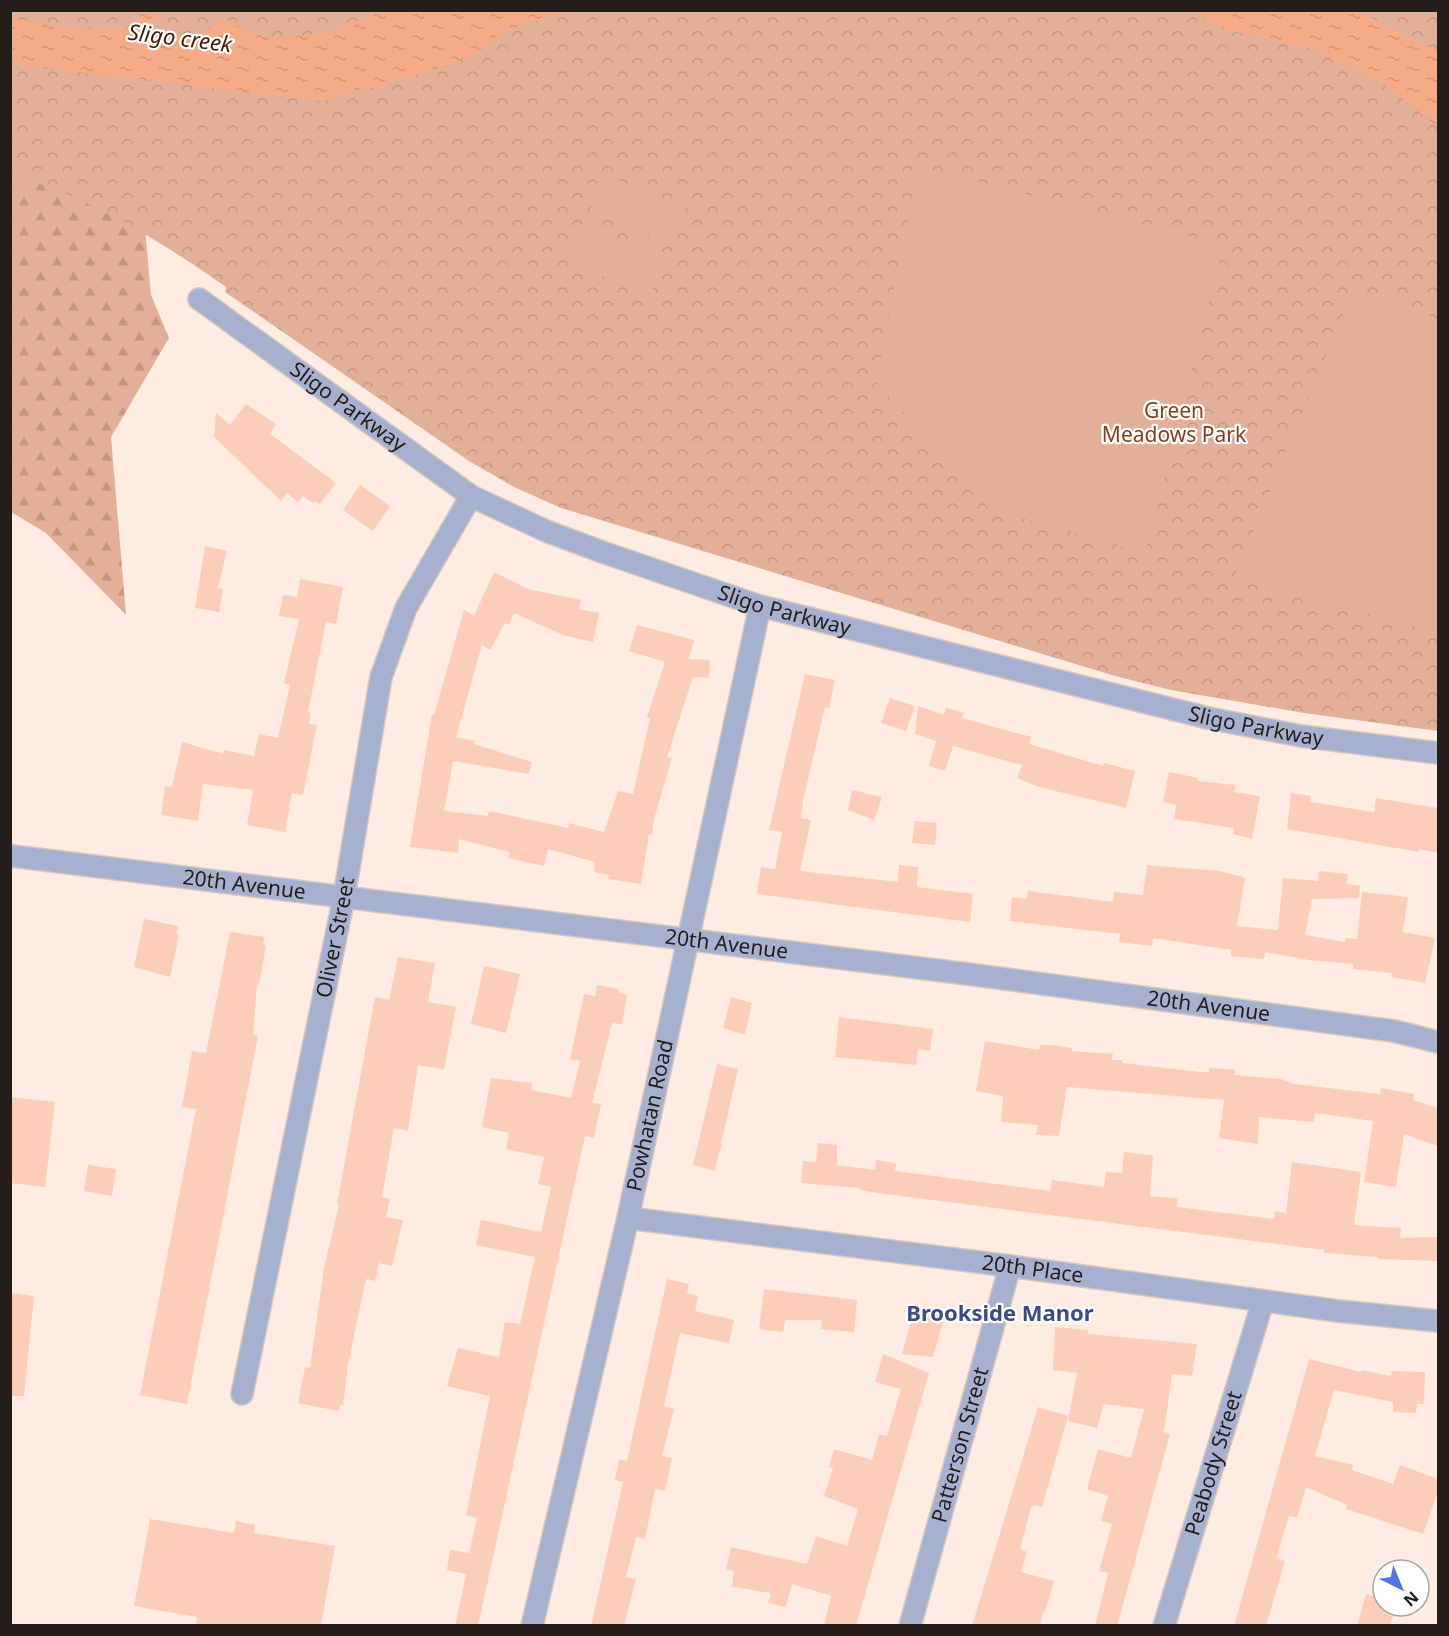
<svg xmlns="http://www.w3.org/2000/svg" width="1449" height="1636" viewBox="0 0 1449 1636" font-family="'Noto Sans',sans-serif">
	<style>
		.forest { fill: url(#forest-firs) }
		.park { fill: url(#park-crowns) }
		.pitch { fill: #e2af98 }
		.water { fill: url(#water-ripples) }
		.building { fill: #fccdb8 }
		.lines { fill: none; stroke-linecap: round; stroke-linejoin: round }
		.street-casing { stroke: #d7c6be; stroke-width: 24 }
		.street { stroke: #a6b1d0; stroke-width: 21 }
		.labels { text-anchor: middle; stroke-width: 4.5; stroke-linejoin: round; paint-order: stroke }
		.street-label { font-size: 21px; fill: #241d1a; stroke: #fff }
		.park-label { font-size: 21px; fill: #823f1b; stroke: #fff }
		.water-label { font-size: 22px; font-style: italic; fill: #471901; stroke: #fff }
		.neighbourhood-label { font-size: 22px; font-weight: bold; fill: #3a4b86; stroke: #fff }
	</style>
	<defs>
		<pattern id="forest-firs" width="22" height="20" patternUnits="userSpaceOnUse" patternTransform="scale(1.5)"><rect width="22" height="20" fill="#e2af98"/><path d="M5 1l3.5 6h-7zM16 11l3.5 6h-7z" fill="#c29682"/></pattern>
		<pattern id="park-crowns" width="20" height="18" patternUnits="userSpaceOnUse" patternTransform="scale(1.5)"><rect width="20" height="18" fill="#e2af98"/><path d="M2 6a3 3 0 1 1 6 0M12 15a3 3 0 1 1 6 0" fill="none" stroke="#c29682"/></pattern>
		<pattern id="water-ripples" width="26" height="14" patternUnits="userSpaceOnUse" patternTransform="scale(1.5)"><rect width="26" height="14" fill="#f6ab88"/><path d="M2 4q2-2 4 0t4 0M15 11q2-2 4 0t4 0" fill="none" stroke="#d39375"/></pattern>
	</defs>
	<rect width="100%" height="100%" fill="#feebe2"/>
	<polygon class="forest" points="11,145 144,218 151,295 169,338 111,437 126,615 46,533 11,512"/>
	<path class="park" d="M 11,11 L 1438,11 L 1438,731 L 1304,713 L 1171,690 L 1115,676 L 561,508 L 514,487 L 469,461 L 225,292 L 226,287 C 153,236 96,202 11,173 Z"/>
	<g class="pitch">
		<polygon points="918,166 1206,241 1220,258 1145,553 988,508 876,382"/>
		<polygon points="604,175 685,207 670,245 589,212"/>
		<polygon points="583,225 665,257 650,295 568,262"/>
		<polygon points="1374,292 1438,320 1438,633 1234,578 1347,305"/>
	</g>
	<g class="water">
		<path d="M 143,11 L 159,11 L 152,33 L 188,39 L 225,19 L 248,31 L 277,39 L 325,33 L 384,11 L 582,11 L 548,17 L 505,31 L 472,56 L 440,68 L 323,101 L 25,66 L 11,61 L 11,18 C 52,27 91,31 134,27 Z"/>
		<polygon points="1193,11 1358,11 1438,52 1438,128 1383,83 1311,48 1224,29"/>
	</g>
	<g class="building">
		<polygon points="246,404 276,424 270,434 336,483 320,504 315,501 313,503 303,496 298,502 287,493 281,501 214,437 216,413 230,425"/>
		<polygon points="360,485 390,506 373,531 343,510"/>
		<polygon points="205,546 227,551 218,588 223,589 219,612 195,608"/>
		<polygon points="494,572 528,589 581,600 579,609 599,613 593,642 563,635 514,613 509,625 505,623 490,650 482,645 456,737 475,741 474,744 532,762 529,774 453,761 444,811 488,816 489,811 568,828 569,823 604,832 618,791 633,794 650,718 647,717 665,662 629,651 637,625 694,640 689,659 710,660 709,678 693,677 667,757 672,758 654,819 652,835 649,834 641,884 608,879 609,875 594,872 595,862 548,849 544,866 508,858 509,852 459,839 458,853 410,847 432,714 434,715 464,610 474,616"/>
		<polygon points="300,579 343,587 336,624 326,622 308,712 311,713 309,724 317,725 303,795 292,793 285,832 247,825 253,790 203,784 198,821 161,815 165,786 172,787 182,742 223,754 224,750 254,756 259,734 278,738 290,685 284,683 299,619 279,616 283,595 297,597"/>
		<polygon points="805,674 835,680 829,708 825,707 803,801 801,818 811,820 800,871 898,882 899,865 918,867 917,887 973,894 970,922 757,894 761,867 775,869 782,832 769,830"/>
		<polygon points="890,698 915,706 906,731 881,723"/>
		<polygon points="918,706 944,715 946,708 964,713 962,718 1031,737 1029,744 1103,766 1104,763 1135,771 1126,808 1039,787 1017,778 1022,765 953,746 945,771 929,766 936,741 915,734"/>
		<polygon points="1169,772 1198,778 1198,781 1235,785 1234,792 1260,796 1252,839 1233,834 1234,828 1174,819 1176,805 1163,802"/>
		<polygon points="852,790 882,797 874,820 848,810"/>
		<polygon points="1291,793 1311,796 1310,802 1374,812 1376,798 1438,808 1438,853 1419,849 1419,852 1287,829"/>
		<polygon points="915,821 937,823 935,845 912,843"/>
		<polygon points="1147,865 1219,871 1243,877 1245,879 1237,926 1278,930 1283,878 1318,881 1319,871 1348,874 1347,884 1360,886 1359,898 1312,899 1305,935 1345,942 1345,938 1357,939 1362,892 1408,897 1403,932 1435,938 1425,983 1391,977 1392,973 1353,969 1353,964 1309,960 1265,952 1264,959 1231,956 1231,950 1153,938 1152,946 1119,942 1120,934 1010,921 1012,897 1027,899 1028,891 1113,902 1114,892 1143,895"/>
		<polygon points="144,919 178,926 176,934 179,935 170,977 134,967"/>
		<polygon points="230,932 264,937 263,945 266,945 259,985 257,985 253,1035 258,1036 187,1404 140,1395 196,1109 182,1107 192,1051 206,1053"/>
		<polygon points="398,957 435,963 428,1002 456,1007 444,1069 418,1065 408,1131 394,1128 382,1197 390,1199 386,1217 403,1220 392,1266 379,1263 375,1281 366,1279 348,1364 343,1406 340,1405 339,1411 298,1403 305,1367 310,1368 324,1268 339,1205 337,1204 375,997 389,1000"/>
		<polygon points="484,966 520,974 506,1033 471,1024"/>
		<polygon points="597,985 619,989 619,993 627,995 622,1024 612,1023 592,1103 601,1104 594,1138 585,1136 478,1626 455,1626 466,1574 447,1570 450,1550 469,1553 477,1518 466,1515 490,1396 447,1386 458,1348 499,1357 505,1322 520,1324 535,1257 476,1245 481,1220 541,1232 551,1187 538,1184 544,1157 506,1149 509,1133 482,1127 491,1078 533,1083 531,1090 571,1098 580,1061 570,1059 584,994 595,996"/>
		<polygon points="731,997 752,1003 745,1035 723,1028"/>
		<polygon points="839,1017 933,1029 930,1051 918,1049 916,1065 835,1057"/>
		<polygon points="985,1041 1039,1050 1040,1045 1051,1045 1072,1048 1071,1051 1113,1054 1112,1060 1122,1060 1122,1063 1200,1072 1209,1072 1209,1068 1235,1070 1235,1075 1281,1079 1294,1084 1380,1094 1381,1088 1414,1094 1413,1100 1438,1108 1438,1146 1404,1134 1396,1187 1364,1182 1373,1121 1315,1113 1314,1122 1259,1117 1258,1144 1219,1138 1224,1100 1067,1087 1059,1136 1036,1135 1038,1125 1001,1122 1003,1096 976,1091"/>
		<polygon points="717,1064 738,1069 715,1171 693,1165"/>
		<polygon points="10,1097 55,1102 45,1187 10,1183"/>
		<polygon points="818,1143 837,1145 837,1165 875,1170 876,1160 896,1163 895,1171 1050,1191 1052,1180 1104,1187 1106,1172 1122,1173 1124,1152 1153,1155 1150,1196 1178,1199 1177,1207 1274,1219 1275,1211 1286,1213 1292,1162 1361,1172 1354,1225 1401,1228 1400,1238 1438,1237 1438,1261 1378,1259 1378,1257 1324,1253 1324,1250 893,1195 859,1190 860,1188 801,1183 803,1161 816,1162"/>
		<polygon points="88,1165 116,1169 112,1196 84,1191"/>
		<polygon points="667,1279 689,1284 687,1293 698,1296 695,1311 734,1320 729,1343 680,1333 664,1406 674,1409 662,1456 672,1458 665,1491 655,1489 645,1539 636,1537 626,1577 636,1579 624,1626 591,1626 623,1482 615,1480 619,1459 627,1461"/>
		<polygon points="764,1289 857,1300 854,1332 821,1329 822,1320 785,1320 783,1332 759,1329"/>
		<polygon points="10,1293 34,1296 24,1396 10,1396"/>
		<polygon points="924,1308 945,1314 933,1357 902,1354 914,1310 923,1312"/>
		<polygon points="1055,1327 1088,1330 1088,1334 1197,1344 1192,1376 1172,1374 1164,1432 1170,1434 1117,1626 1095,1626 1108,1573 1099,1571 1112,1524 1101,1521 1108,1496 1087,1489 1098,1449 1131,1458 1144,1409 1104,1404 1097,1428 1068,1421 1077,1373 1053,1370"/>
		<polygon points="883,1354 929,1373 856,1626 824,1626 831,1596 792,1584 786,1607 768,1603 771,1593 732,1587 734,1571 726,1569 731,1547 807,1564 816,1536 847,1546 858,1509 824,1496 833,1468 829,1467 834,1449 872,1460 879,1434 887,1436 901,1389 875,1382"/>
		<polygon points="1309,1359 1361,1372 1361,1370 1391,1376 1392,1371 1425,1372 1424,1404 1417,1404 1416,1413 1393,1412 1393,1402 1334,1390 1315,1456 1353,1465 1352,1470 1393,1484 1400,1465 1438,1479 1438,1491 1423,1534 1346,1509 1347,1505 1306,1487 1297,1518 1289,1516 1276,1559 1285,1561 1266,1626 1234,1626"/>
		<polygon points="1038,1407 1068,1416 1042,1507 1034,1505 1031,1508 1020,1549 1027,1552 1021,1572 1054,1581 1045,1612 1043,1612 1040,1626 972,1626"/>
		<polygon points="150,1519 234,1533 236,1521 255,1525 254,1533 335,1546 321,1626 196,1626 197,1617 134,1606"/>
		<polygon points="1366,1594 1383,1599 1383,1606 1396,1606 1390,1626 1357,1626"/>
	</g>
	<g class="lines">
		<g class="street-casing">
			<g id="street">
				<path id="s1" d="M 199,299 L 471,496 L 546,531 L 605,553 L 760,606 L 1208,718 L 1301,736 L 1438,753"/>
				<path id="s2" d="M 12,856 L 968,974 L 1394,1031 L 1438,1042"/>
				<path id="s3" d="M 628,1218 L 1010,1266 L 1338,1311 L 1438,1321"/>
				<path id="s4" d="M 242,1394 L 344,897 L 381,677 L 406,608 L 471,496"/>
				<path id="s5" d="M 532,1626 L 628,1218 L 760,606"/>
				<path id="s6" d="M 910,1626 L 1010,1266"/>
				<path id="s7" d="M 1164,1626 L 1263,1301"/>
			</g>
		</g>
		<use href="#street" class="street"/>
	</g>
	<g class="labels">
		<g class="street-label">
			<text dy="7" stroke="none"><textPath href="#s1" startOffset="184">Sligo Parkway</textPath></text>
			<text dy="7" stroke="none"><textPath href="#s1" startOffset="670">Sligo Parkway</textPath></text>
			<text dy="7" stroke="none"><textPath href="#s1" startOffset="1156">Sligo Parkway</textPath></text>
			<text dy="7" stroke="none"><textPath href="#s2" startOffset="234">20th Avenue</textPath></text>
			<text dy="7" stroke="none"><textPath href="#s4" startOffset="466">Oliver Street</textPath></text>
			<text dy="7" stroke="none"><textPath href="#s2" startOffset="720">20th Avenue</textPath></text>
			<text dy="7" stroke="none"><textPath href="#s2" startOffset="1206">20th Avenue</textPath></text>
			<text dy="7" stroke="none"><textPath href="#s5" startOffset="524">Powhatan Road</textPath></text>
			<text dy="7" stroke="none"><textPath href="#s3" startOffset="408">20th Place</textPath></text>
			<text dy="7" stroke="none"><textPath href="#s6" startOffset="188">Patterson Street</textPath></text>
			<text dy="7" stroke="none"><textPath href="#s7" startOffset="170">Peabody Street</textPath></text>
		</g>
		<g class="park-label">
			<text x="1174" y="418">Green<tspan x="1174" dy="24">Meadows Park</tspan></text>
		</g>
		<g class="water-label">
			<text transform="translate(180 38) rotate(7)" y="8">Sligo creek</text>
		</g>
		<g class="neighbourhood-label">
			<text x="1000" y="1321">Brookside Manor</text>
		</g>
	</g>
	<rect width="1449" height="1636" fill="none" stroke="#241d1a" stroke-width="24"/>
	<g transform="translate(1401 1588) rotate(137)"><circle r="28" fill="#ffffff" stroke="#a7a5a3" stroke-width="1.5"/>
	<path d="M0-4.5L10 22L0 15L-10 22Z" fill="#5573e8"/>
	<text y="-9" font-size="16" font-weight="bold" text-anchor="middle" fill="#241d1a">N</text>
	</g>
</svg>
